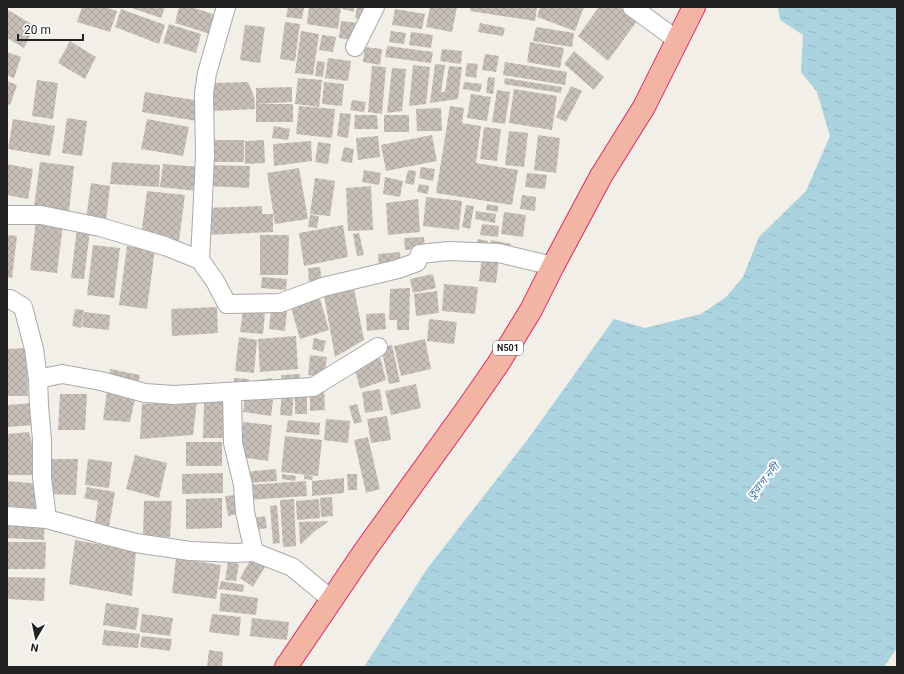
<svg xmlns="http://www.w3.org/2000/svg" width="904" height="674" viewBox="0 0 904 674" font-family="Roboto,'Noto Sans Bengali',sans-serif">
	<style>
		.water { fill: url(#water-ripples) }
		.building { fill: url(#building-cross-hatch) }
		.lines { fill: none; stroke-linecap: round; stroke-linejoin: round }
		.minor-casing { stroke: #a9a9a9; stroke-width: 20 }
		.trunk-casing { stroke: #dc2a67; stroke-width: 24 }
		.minor { stroke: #fff; stroke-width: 18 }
		.trunk { stroke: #f2b4a3; stroke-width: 22 }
		.labels { text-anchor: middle; stroke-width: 4; stroke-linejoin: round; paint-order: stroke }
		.shield { fill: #fff; stroke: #646464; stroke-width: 1 }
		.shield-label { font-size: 9px; font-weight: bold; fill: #222 }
		.water-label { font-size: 11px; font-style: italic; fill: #4a7aab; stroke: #fff }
	</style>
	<defs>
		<pattern id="water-ripples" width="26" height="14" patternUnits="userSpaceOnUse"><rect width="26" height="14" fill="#aad3df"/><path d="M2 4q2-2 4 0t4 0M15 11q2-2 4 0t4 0" fill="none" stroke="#92b5bf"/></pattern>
		<pattern id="building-cross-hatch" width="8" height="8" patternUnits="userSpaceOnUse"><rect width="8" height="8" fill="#c7bfb8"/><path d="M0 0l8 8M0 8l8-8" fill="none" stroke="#aba49e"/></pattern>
	</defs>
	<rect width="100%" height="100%" fill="#f2efe9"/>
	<polygon class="water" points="778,7 897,7 897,648 884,667 364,667 427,569 528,439 614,319 645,328 701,314 726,297 743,277 759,237 806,191 830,136 817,92 801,72 803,35 780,20"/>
	<g class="building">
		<polygon points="82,7 105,7 117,11 110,32 77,22"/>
		<polygon points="129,7 165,7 161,18"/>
		<polygon points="179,7 191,7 219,16 213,35 175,23"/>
		<polygon points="288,7 304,8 302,19 286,17"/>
		<polygon points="309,7 341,7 338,29 307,24"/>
		<polygon points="342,7 354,7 354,12 342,9"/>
		<polygon points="357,7 367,7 365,20 355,18"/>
		<polygon points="430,7 457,7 452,32 426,27"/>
		<polygon points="471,7 537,7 535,21 470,11"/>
		<polygon points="540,7 584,7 575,31 537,17"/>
		<polygon points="599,7 620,7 637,21 608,61 578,36"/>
		<polygon points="121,9 165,25 159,44 115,27"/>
		<polygon points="395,9 425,14 422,29 392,25"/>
		<polygon points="8,10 35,26 24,48 7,38 7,13"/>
		<polygon points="341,21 359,23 357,41 339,38"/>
		<polygon points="285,22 300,24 295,61 280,59"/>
		<polygon points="480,23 505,28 503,36 478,32"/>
		<polygon points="169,24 201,34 196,53 163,43"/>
		<polygon points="245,25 265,27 260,63 240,60"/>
		<polygon points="536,27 574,33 572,47 533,41"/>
		<polygon points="301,31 319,34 313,75 295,73"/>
		<polygon points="391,31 406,33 404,44 389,42"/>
		<polygon points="411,32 433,35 431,48 409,45"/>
		<polygon points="322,35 336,37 333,52 319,50"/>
		<polygon points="70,41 96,57 85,79 58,63"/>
		<polygon points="530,42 564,48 560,68 527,62"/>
		<polygon points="387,46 433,52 431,63 385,57"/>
		<polygon points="365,47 382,49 380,65 363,62"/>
		<polygon points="442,49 462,51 461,64 440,61"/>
		<polygon points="574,51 604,77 594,90 564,64"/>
		<polygon points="7,52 21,57 14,78 7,75"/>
		<polygon points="485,54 499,56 496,72 482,70"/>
		<polygon points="328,58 351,61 348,81 325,78"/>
		<polygon points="317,61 325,62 323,77 315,76"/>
		<polygon points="505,62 567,72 565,85 503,75"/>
		<polygon points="467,63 478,64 476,78 465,76"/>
		<polygon points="435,64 445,65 441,92 445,92 449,66 462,67 458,99 430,103"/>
		<polygon points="413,65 430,67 426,104 409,106"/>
		<polygon points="372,66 386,67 382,114 368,112"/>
		<polygon points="392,68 406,69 402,111 387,113"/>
		<polygon points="488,77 495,78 493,94 486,93"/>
		<polygon points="298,78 322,80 319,107 295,104"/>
		<polygon points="505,78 562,87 561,93 504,84"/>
		<polygon points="37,80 58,83 53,119 32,116"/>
		<polygon points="7,81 17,85 10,105 7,104"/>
		<polygon points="248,82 254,96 255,109 212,111 211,83"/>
		<polygon points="324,82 344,84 342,106 322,104"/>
		<polygon points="464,82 482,84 480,92 463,89"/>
		<polygon points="571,86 582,91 566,122 556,117"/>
		<polygon points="292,87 292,102 256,104 256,88"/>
		<polygon points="514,89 557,96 552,130 509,123"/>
		<polygon points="497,90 510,92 505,124 492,122"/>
		<polygon points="145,92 200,101 197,121 142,112"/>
		<polygon points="471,94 491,97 487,121 467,118"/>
		<polygon points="352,100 366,102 364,112 350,110"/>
		<rect x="256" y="104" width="37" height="18"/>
		<polygon points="299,106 335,109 332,138 296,134"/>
		<polygon points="450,106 464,108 462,123 481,126 476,163 518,170 512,205 436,193"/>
		<polygon points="441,108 442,131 417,131 416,109"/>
		<polygon points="340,113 351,114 348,138 337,136"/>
		<polygon points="355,115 377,115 378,129 354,129"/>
		<rect x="384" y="115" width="25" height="17"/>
		<polygon points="67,118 87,121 82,156 62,153"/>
		<polygon points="13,119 55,126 50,156 8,149"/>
		<polygon points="147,119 189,127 183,156 141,149"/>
		<polygon points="274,126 290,129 288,140 272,138"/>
		<polygon points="484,127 501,129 497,161 480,159"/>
		<polygon points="509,131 528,133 524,167 505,165"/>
		<polygon points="432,135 437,161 386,171 381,145"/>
		<polygon points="538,135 560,138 556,173 534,170"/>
		<polygon points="378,136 380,157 358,160 356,138"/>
		<rect x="209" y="140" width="35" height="22"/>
		<polygon points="264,140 265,163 245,164 245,141"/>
		<polygon points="311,141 312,161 274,166 273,144"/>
		<polygon points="318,142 331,144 328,164 315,162"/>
		<polygon points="344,147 354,149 352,163 341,161"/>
		<polygon points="40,162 74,166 69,211 34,207"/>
		<polygon points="112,162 160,165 159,187 110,184"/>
		<polygon points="7,164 33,169 28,199 7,195"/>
		<polygon points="163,164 200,167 197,191 160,187"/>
		<polygon points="209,165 250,166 249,188 207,186"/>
		<polygon points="421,167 435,169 433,181 419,178"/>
		<polygon points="299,168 308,219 275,224 267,173"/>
		<polygon points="364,170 381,173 379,185 362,182"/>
		<polygon points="408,170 416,171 414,185 405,183"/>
		<polygon points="527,173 547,175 545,189 525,187"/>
		<polygon points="385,177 403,181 400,197 383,194"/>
		<polygon points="315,178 335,181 330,216 310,214"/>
		<polygon points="91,183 110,186 106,221 86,219"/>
		<polygon points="419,184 429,186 428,194 417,192"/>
		<polygon points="371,186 373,230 348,231 346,188"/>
		<polygon points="147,191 185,195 179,241 141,236"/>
		<polygon points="522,195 536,197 535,211 520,209"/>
		<polygon points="426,197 462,201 459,230 423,226"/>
		<polygon points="418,199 420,232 388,235 386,203"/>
		<polygon points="487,204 498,206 498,212 486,210"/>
		<polygon points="466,205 474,206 470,229 462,227"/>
		<polygon points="262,206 262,214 273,214 273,232 205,235 205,208"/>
		<polygon points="476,211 496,214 495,223 475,219"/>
		<polygon points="504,212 526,215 523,237 501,234"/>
		<polygon points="310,215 319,216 317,228 308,227"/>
		<polygon points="36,221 63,224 57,273 30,270"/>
		<polygon points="482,224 499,226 498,237 480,235"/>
		<polygon points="343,225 348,257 304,266 299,233"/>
		<polygon points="77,228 90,230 84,279 71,278"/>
		<polygon points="359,233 364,255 357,256 353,234"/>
		<polygon points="7,235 17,236 12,278 7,277"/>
		<polygon points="260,235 289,235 288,275 260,275"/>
		<polygon points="424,237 425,248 405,250 404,238"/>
		<polygon points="478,239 488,241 486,249 476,248"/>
		<polygon points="491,240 511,244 510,251 490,247"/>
		<polygon points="93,245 120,248 114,298 87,295"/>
		<polygon points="127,246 155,249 147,309 119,305"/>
		<polygon points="400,252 401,265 379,267 378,254"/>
		<polygon points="482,256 499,258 496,283 479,281"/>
		<polygon points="320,267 322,284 309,285 308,268"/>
		<polygon points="433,274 436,288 413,293 410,279"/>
		<polygon points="262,277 287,279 286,290 261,288"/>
		<polygon points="353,283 364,340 335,357 323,290"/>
		<polygon points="444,284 478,287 475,314 442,311"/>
		<polygon points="410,288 409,330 397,330 397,320 389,320 390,289"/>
		<polygon points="437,291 439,313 416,316 414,294"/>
		<polygon points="318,292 329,330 300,339 289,301"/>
		<polygon points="217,307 218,333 172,336 171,309"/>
		<polygon points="75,309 84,310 81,328 72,326"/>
		<polygon points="271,309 287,311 285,331 269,329"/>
		<polygon points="243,310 265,313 263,334 240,332"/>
		<polygon points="84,312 110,315 109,330 82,327"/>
		<polygon points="385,313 386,329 367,331 366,314"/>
		<polygon points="429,319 457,322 454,344 427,341"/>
		<polygon points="296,336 298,369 260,372 258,339"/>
		<polygon points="239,337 257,340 254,373 235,371"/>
		<polygon points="314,338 326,341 323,352 312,349"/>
		<polygon points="425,339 431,369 401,376 394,346"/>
		<polygon points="392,345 400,382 389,384 381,348"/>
		<polygon points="27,348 28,396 7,396 7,349"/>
		<polygon points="379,353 386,380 360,389 354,366"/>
		<polygon points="310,355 327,357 324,377 308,375"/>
		<polygon points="110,369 140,375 130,422 103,420"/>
		<polygon points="300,374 300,384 282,384 281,375"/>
		<polygon points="234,378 249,379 248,387 234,387"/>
		<polygon points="272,378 273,386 253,389 252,381"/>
		<polygon points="416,384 421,408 391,415 385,391"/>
		<polygon points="324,387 325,410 310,411 310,388"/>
		<polygon points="380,389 383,410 365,413 362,392"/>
		<polygon points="282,392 294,393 292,416 280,415"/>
		<rect x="295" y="392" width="12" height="22"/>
		<polygon points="60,394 87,394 85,430 58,430"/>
		<polygon points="245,396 273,400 271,416 243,412"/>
		<polygon points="197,401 193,435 140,439 142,404"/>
		<polygon points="229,401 229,438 203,438 204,402"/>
		<polygon points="33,403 34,425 7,427 7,405"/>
		<polygon points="357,404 362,422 354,424 349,406"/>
		<polygon points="387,416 391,440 371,443 367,419"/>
		<polygon points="326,419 350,421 348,443 324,440"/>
		<polygon points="288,420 320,423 319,435 286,432"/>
		<polygon points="243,422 272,425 268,461 239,457"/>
		<polygon points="29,432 41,475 7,475 7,434"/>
		<polygon points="285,436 322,440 318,476 281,472"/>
		<polygon points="368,437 380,489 366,493 354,440"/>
		<rect x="186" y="442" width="36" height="24"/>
		<polygon points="135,455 167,463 159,498 126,489"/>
		<polygon points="51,459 78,459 76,495 49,494"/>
		<polygon points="88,459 112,462 109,488 85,485"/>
		<polygon points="276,469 277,481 245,483 244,472"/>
		<polygon points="223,473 223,493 182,494 182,474"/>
		<polygon points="282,474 296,476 295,481 282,479"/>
		<polygon points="347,474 357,474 357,490 348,490"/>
		<polygon points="304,475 313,476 312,480 304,479"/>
		<polygon points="344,478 344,493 312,496 312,481"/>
		<polygon points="7,481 42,484 39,509 7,506"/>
		<polygon points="306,481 307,496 247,500 246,485"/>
		<polygon points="87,487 115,492 109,526 95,523 98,501 84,498"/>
		<polygon points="236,495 238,514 228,516 225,496"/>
		<polygon points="332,497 333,516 321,517 320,498"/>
		<polygon points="222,498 222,528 186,529 186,499"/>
		<polygon points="294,499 296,546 283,547 280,500"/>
		<polygon points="319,499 320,518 297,520 296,501"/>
		<polygon points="144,501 172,501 170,537 143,536"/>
		<polygon points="277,505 280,543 273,544 270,506"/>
		<polygon points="7,516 45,517 44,540 7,538"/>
		<polygon points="265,516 267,528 256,530 254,518"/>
		<polygon points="329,521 314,532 300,545 299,522"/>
		<polygon points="75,540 136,551 132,596 69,584"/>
		<polygon points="7,542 46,542 45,569 7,569"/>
		<polygon points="253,556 266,565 253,587 240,578"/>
		<polygon points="176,558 221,565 216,599 172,593"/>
		<polygon points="228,562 239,564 236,581 225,580"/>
		<polygon points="7,577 45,578 44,601 7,599"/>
		<polygon points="221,581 244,585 243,592 219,589"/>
		<polygon points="221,593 258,598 256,615 219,611"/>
		<polygon points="106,603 139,608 136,630 103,625"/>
		<polygon points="142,614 173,618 170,636 140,632"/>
		<polygon points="212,614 241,617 239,636 209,632"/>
		<polygon points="252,618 289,622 287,640 250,636"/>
		<polygon points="104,630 140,634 138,648 102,645"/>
		<polygon points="142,636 172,639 170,651 140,647"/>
		<polygon points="209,650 223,652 222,667 207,667"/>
	</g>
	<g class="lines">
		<g class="minor-casing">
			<g id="minor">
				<polyline points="632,7 677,40"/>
				<polyline points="355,47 375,7"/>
				<polyline points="7,215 41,215 100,227 165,246 200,260 215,281 227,304 280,303 323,287 398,269 417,262 420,254 449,251 499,253 553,266"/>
				<polyline points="200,260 205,156 204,93 207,73 226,7"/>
				<polyline points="7,299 10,299 23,307 34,349 38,379 62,374 101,381 145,393 174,395 313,387 378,347"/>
				<polyline points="38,379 39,406 42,440 42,478 47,519 108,536 136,543 190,551 236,553 254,552"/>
				<polyline points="232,392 233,443 243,485 245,512 254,552 292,567 332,600"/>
				<polyline points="7,516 47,519"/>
			</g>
		</g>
		<g class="trunk-casing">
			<polyline id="trunk" points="286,667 366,549 469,406 498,364 531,310 553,266 601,176 644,107 694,7"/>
		</g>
		<use href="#minor" class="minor"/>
		<use href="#trunk" class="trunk"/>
	</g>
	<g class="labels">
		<rect class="shield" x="493" y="341" width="30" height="14" rx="3"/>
		<g class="shield-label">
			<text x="508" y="351">N501</text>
		</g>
		<g class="water-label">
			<text transform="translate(763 481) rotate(-50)" y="4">তুরাগ নদী</text>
		</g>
	</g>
	<rect width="904" height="674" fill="none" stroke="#222222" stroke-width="16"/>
	<g transform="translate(36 638) rotate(189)" stroke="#ffffff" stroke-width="3" paint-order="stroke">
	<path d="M0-3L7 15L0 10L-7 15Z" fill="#222222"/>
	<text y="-6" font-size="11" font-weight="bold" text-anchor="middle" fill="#222222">N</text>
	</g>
	<path d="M18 34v6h65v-6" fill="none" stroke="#222222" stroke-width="2"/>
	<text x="24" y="34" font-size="12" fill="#222222" stroke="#ffffff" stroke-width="3" paint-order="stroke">20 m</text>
</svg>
